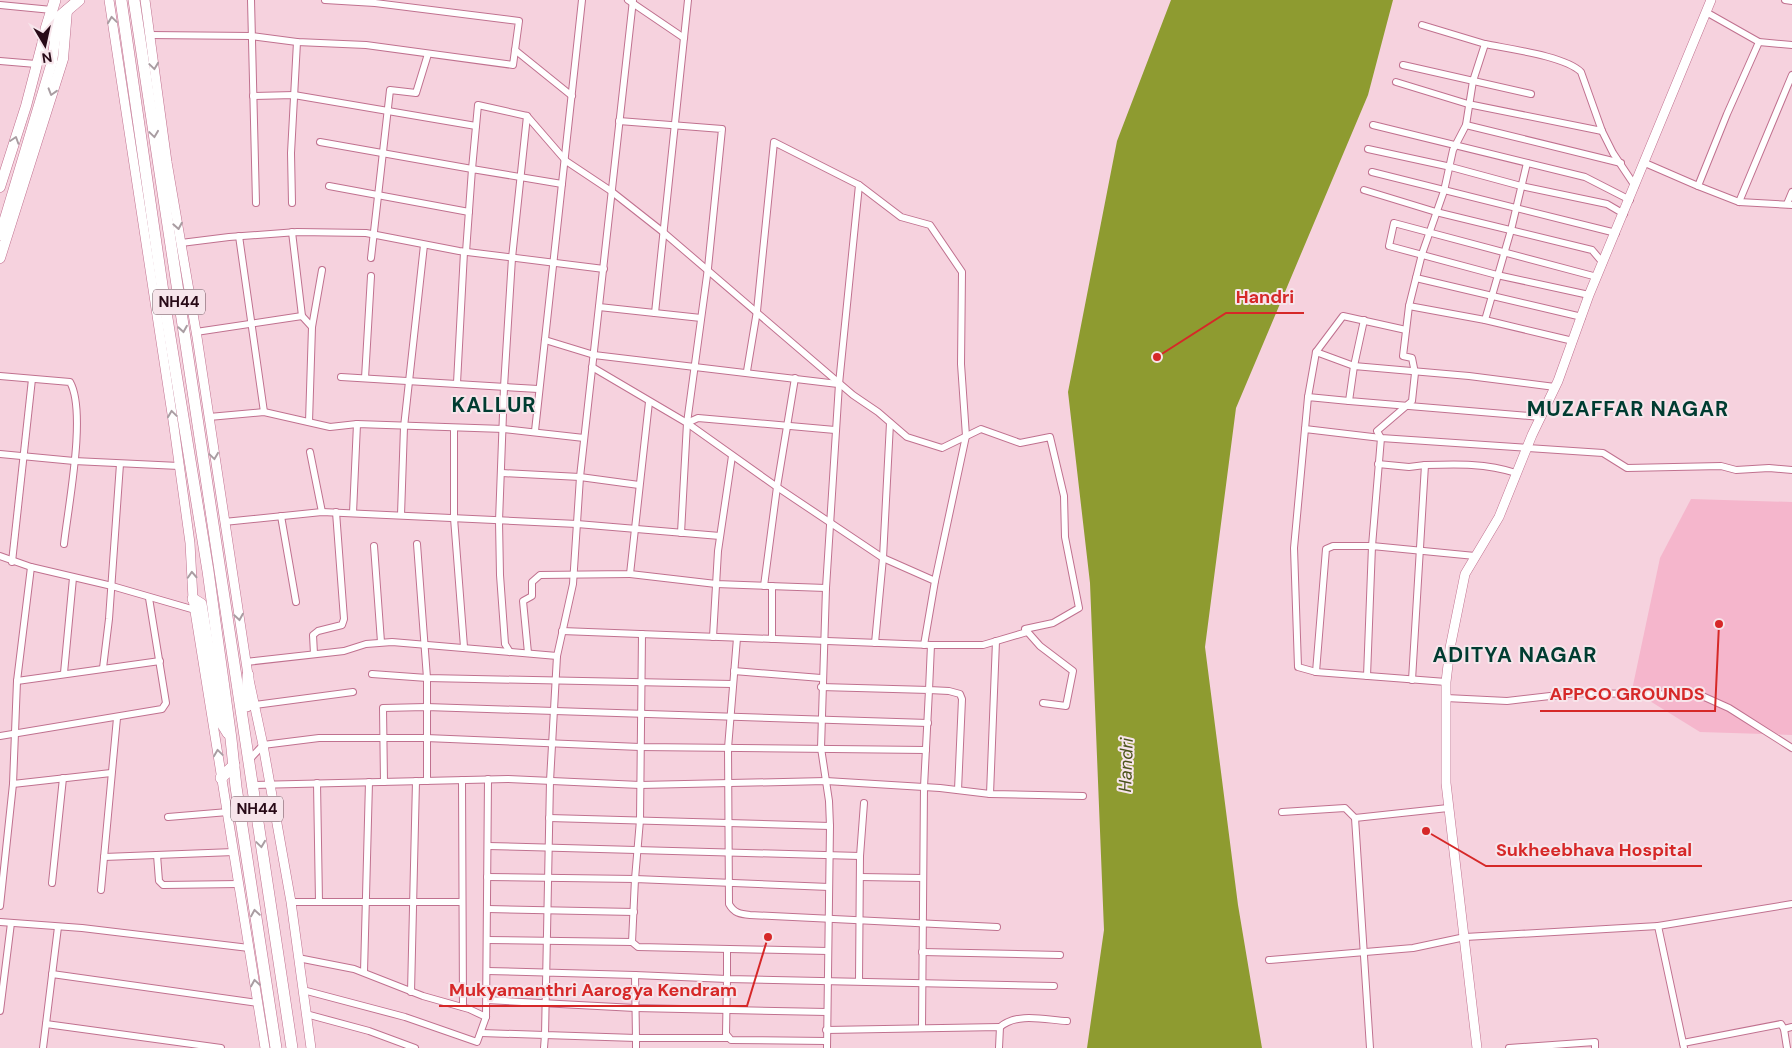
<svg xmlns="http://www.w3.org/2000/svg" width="1792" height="1048" viewBox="0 0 1792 1048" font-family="'DM Sans',sans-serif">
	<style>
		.green { fill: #f5b6cc }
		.water { fill: #8e9b30 }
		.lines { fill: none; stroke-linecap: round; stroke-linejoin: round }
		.street-casing { stroke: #c0718f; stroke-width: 8 }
		.secondary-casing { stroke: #c0718f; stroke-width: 10 }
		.primary-casing { stroke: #c0718f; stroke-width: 11 }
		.highway-casing { stroke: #c0718f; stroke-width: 12 }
		.street { stroke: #fff; stroke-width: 6 }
		.secondary { stroke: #fff; stroke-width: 9 }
		.primary { stroke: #fff; stroke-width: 10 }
		.highway { stroke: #fff; stroke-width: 11 }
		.oneway { stroke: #a99da2 }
		.labels { text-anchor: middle; stroke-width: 4; stroke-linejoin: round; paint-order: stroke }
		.shield { fill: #f7e5eb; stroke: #664c57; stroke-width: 1 }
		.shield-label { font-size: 15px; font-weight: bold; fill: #280a17 }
		.water-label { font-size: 18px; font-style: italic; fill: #4b531c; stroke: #f7e5eb }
		.district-label { font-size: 21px; font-weight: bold; letter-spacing: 1px; fill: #003c31; stroke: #f7e5eb }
		.leader { fill: none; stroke: #d62828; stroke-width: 2 }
		.callout-dot { fill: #d62828; stroke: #f7e5eb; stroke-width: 2 }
		.callout-label { font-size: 18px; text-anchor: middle; font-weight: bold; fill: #d62828; stroke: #f7e5eb; stroke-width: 4; stroke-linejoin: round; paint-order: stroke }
	</style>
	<rect width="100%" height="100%" fill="#f6d2de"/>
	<polygon class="green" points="1691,499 1792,502 1792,735 1700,732 1632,690 1660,558"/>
	<polygon class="water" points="1171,0 1393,0 1368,95 1236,408 1205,647 1238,905 1262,1048 1087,1048 1104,930 1090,583 1068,392 1117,141"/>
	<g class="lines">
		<g class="street-casing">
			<g id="street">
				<polyline points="251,0 256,203"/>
				<polyline points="628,0 684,38"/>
				<polyline points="1785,0 1792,1"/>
				<polyline points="0,5 52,10"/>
				<polyline points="1706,12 1759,42 1792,45"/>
				<polyline points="1422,25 1485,44"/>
				<polyline points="150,35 251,36 297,42 366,45 513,65 519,21 375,3 325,0"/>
				<polyline points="515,50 572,96"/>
				<polyline points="0,61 36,64"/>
				<polyline points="1403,65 1531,94"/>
				<polyline points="1396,82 1468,104 1602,131"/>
				<polyline points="253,96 294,95 476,126"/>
				<polyline points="527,116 566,161 611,191 663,232 853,395 878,412 907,437 942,448 981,429 1020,443 1050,437 1064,496 1065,537 1079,608 1053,623 1025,629 1040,646 1073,671 1066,706 1043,703"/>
				<polyline points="619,121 722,129 708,268 687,423 681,533"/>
				<polyline points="1373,125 1585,177 1630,200"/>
				<polyline points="1466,125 1621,163"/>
				<polyline points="320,142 472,169 478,105 527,116 512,258 504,387 499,521 500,575 505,644 510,652"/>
				<polyline points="1368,149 1451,167 1521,186 1607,204 1624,214"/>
				<polyline points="1645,163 1698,186 1727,114 1759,42"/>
				<polyline points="1372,172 1616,233"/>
				<polyline points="859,185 901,217 930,225 962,272 961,364 966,436 935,581"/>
				<polyline points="329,186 469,212"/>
				<polyline points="1698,186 1739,202 1792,205"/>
				<polyline points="1364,190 1436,212 1592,250 1603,263"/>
				<polyline points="1739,202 1792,75"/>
				<polyline points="292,203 291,153 297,42"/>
				<polyline points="1787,204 1792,192"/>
				<polyline points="292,232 302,316 312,327 309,422"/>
				<polyline points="239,236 264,412"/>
				<polyline points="181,243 229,237 297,232 366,233 459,251 604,269"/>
				<polyline points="466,252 472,169 562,184"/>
				<polyline points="371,258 390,90 416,93 428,54"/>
				<polyline points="1416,278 1582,317"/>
				<polyline points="1589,295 1497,275 1389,246 1394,223 1597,277"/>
				<polyline points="1409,306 1485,320 1573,341"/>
				<polyline points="599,307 701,318"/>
				<polyline points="655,313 688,0"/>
				<polyline points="1485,320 1511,230 1527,163"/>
				<polyline points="312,327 322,270"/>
				<polyline points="196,332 302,316"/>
				<polyline points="545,340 594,355 838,384"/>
				<polyline points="1316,352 1343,316 1406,330"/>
				<polyline points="592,367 687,423 777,487 883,558 935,581 924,645"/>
				<polyline points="747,371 757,311 774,142 859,185 839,384 826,588 821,748 829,801 830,826 827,1048"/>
				<path d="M 0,376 L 70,382 C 87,412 68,507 64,544"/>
				<polyline points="341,377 538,389"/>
				<polyline points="365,378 371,276"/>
				<polyline points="457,383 464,252"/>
				<polyline points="1308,397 1316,352 1354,366 1364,320"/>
				<polyline points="209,417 264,412 330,427 357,424 504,429 584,438"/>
				<polyline points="1541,417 1349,401 1354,366 1469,376 1555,387"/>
				<polyline points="687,423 698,418 835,430"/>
				<polyline points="454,428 454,518 464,647"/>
				<polyline points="1305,429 1308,397 1349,401"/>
				<polyline points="535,431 582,0"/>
				<polyline points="310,452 322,512"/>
				<polyline points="0,454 74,461 179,466"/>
				<polyline points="1378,464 1409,467 1425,465"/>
				<polyline points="502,473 580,477 639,485"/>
				<polyline points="353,513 357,424"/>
				<polyline points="401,515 404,427 424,245"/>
				<polyline points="281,516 296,602"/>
				<polyline points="224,522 322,512 577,524 720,536"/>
				<polyline points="417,544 427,678 427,781"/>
				<polyline points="374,546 381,642"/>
				<polyline points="0,556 31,567 112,586 195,610"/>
				<polyline points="12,562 32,379"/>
				<polyline points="630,574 716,584 826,588"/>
				<polyline points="764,586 777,487 795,378"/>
				<polyline points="772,586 772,639"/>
				<polyline points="562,631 931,645 983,645 1027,632"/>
				<polyline points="713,637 718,551 732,456"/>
				<path d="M 737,638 L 728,748 L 729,904 C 734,913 740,914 750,915 L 997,927"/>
				<polyline points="875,643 883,558 890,423"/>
				<polyline points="931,645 929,690 949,691 960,694 962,699 958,790"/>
				<polyline points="528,653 523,601 532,596 532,582 540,575 630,574 649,402"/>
				<polyline points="314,654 313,635 318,631 342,625 344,619 336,512"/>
				<polyline points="246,662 344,651 366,644 392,642 557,656"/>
				<polyline points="103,668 109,619 120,464"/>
				<polyline points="734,671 821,678"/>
				<polyline points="1316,672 1298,667 1294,548 1305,429 1381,438 1603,453 1627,468 1721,466 1736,470 1769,468 1792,470"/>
				<polyline points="64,673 73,578"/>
				<polyline points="372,674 427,678 732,684"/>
				<polyline points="1367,676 1372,546 1475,556"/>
				<path d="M 1412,680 L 1425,465 C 1457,464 1486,463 1516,473"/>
				<polyline points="17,681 160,661"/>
				<path d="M 1446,682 L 1316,672 L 1326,549 L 1333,546 L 1372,546 L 1381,438 L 1377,431 L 1412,401 L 1415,373 L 1412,358 L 1403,356 L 1409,306 L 1422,254 L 1444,191 L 1453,150 L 1466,125 L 1473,81 L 1485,44 C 1509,49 1565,56 1581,72 L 1602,131 L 1613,153 L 1635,186"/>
				<polyline points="821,687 929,690 924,787 922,1027"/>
				<polyline points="1446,698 1507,701 1576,693 1700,695 1729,708 1792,748"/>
				<polyline points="255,705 353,692"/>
				<polyline points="0,736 162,709 166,703 149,598"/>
				<polyline points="249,760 263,745 319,738 426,738 640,747 926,750"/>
				<polyline points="462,780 463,1007"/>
				<polyline points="384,782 383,708 426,707 928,723"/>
				<polyline points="317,783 319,902"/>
				<polyline points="13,784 111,773"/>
				<polyline points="253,785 508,779 640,785 826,781 940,788 990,794 1083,796"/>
				<polyline points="990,794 996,641"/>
				<polyline points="1282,812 1345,808 1355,818"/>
				<polyline points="168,817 228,812"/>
				<polyline points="549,818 830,826"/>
				<polyline points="488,846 860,856"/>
				<polyline points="157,855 159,881 163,885 239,884"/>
				<polyline points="104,857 234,852"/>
				<polyline points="487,877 635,879 640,820 642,634"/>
				<polyline points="860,877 923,878"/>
				<polyline points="52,883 63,778"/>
				<polyline points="101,890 117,718"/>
				<polyline points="291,902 462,902"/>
				<polyline points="0,906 13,784 17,681 31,567"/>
				<polyline points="488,909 634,912"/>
				<polyline points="0,922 82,928 249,948"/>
				<polyline points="487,940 632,942"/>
				<polyline points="727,949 727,979 1054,986"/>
				<polyline points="828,951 638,947 632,942 635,879 829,887"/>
				<polyline points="922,952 1060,955"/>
				<polyline points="298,958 354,969 423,996 469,1009 486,1017"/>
				<polyline points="1269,960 1413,948 1465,937 1658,926"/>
				<polyline points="487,971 635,975 636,1038 545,1035 550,781 557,656 573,584 580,477 633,0"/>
				<polyline points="364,972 369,782"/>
				<polyline points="52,974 258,1003"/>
				<polyline points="635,975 727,979 726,1034 731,1040 826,1041"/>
				<polyline points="859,981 860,856 864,803"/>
				<polyline points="303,990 405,1017 477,1042 486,1017 488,779"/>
				<polyline points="411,992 416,781"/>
				<polyline points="487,1000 635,1008 827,1012"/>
				<polyline points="0,1011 11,923"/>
				<polyline points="306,1014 369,1031 415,1048"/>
				<polyline points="46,1024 221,1048"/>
				<path d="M 1000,1027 C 1017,1012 1046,1020 1067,1021"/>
				<polyline points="1784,1029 1792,1027"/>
				<polyline points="826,1030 1000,1027 999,1048"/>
				<polyline points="481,1033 545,1035 544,1048"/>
				<polyline points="1683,1043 1658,926 1792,904"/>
				<polyline points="43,1048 58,927"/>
				<polyline points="636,1048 636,1038 728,1038"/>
				<polyline points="1370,1048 1355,818 1448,808"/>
				<polyline points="1509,1048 1595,1042 1595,1048"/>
				<polyline points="1684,1048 1683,1043 1781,1024 1784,1029 1787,1048"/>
			</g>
		</g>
		<g class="secondary-casing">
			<g id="secondary">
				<polyline points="109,0 174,427 190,543 193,599 265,1048"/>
				<polyline points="145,0 167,162 197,337 248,675 263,745 291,902 311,1048"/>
				<polyline points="1477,1048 1446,783 1446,682 1450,648 1465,574 1499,517 1532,435 1558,381 1589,295 1711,0"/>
			</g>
		</g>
		<g class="primary-casing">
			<g id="primary">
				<polyline points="0,187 26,106 43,41"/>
				<polyline points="0,235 52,62 58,18"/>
				<polyline points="0,258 63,59 67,10"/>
			</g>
		</g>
		<g class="highway-casing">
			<g id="highway">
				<polyline points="121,0 165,306 208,571 231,739 236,787 276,1048"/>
				<polyline points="134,0 292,1048"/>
				<polyline points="46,29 55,0"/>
				<polyline points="43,41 58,18 79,0"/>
				<polyline points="193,599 201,604 220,720 228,733"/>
				<polyline points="247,706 248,675"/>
				<polyline points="221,778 234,765"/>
			</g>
		</g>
		<use href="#street" class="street"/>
		<use href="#secondary" class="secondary"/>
		<use href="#primary" class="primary"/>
		<use href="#highway" class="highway"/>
	</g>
	<defs><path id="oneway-chevron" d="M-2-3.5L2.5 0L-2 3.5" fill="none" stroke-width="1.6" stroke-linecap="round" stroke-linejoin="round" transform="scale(1.25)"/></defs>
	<g class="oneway">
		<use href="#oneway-chevron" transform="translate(112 20) rotate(-98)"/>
		<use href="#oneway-chevron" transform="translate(154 66) rotate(82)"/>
		<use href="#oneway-chevron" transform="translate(52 92) rotate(107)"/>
		<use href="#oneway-chevron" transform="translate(154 134) rotate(82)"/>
		<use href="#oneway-chevron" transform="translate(15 140) rotate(-72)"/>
		<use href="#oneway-chevron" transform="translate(178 226) rotate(80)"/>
		<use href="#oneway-chevron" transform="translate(183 329) rotate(81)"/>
		<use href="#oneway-chevron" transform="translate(172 414) rotate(-98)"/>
		<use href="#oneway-chevron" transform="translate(214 456) rotate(82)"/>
		<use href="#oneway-chevron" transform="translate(192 575) rotate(-93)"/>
		<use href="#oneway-chevron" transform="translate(239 617) rotate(81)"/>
		<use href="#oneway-chevron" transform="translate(218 753) rotate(-98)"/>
		<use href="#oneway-chevron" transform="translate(261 844) rotate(82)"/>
		<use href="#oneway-chevron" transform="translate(255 913) rotate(-99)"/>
		<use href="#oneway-chevron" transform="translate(255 983) rotate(-99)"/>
	</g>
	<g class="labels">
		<g class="shield">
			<rect x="153" y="289.5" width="52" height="25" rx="4"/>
			<rect x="231" y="796.5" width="52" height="25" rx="4"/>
		</g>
		<g class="shield-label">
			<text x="179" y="307">NH44</text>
			<text x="257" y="814">NH44</text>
		</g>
		<g class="water-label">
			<text transform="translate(1126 765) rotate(-88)" y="6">Handri</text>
		</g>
		<g class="district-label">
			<text x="494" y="412">KALLUR</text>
			<text x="1628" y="416">MUZAFFAR NAGAR</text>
			<text x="1515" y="662">ADITYA NAGAR</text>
		</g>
	</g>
	<path class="leader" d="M1157 357L1226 313H1304M1719 624L1715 711H1540M1426 831L1486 866H1702M768 937L747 1006H439"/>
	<g class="callout-dot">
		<circle cx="1157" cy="357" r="5"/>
		<circle cx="1719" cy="624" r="5"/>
		<circle cx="1426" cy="831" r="5"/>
		<circle cx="768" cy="937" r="5"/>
	</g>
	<g class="callout-label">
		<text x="1265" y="303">Handri</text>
		<text x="1627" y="700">APPCO GROUNDS</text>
		<text x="1594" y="856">Sukheebhava Hospital</text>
		<text x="593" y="996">Mukyamanthri Aarogya Kendram</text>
	</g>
	<g transform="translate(45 45) rotate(171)" stroke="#f7e5eb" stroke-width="4" paint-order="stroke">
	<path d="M0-4L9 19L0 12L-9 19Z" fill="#280a17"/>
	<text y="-8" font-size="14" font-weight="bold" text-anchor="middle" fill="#280a17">N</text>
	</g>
</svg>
